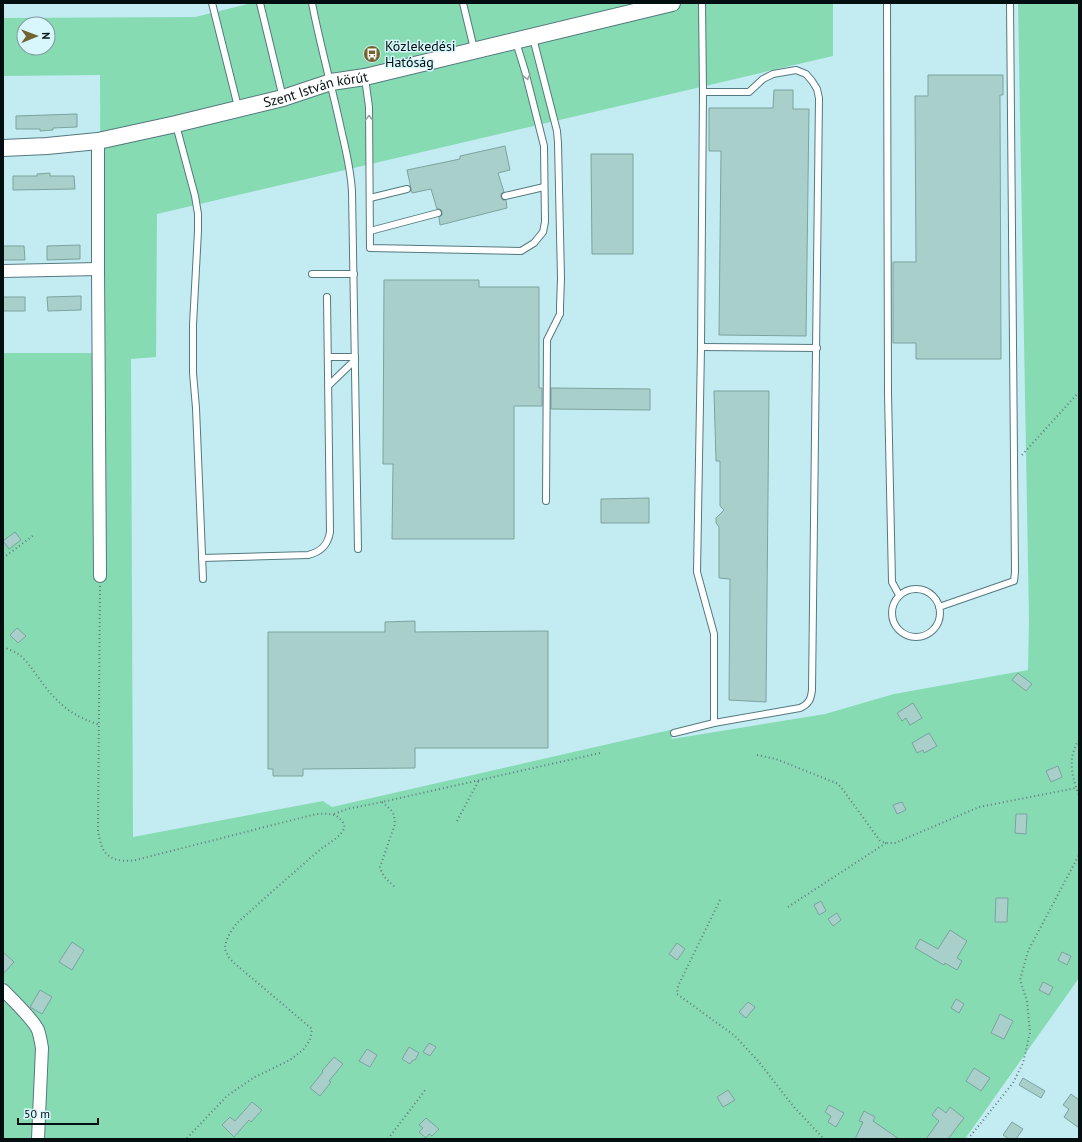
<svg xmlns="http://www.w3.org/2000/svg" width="1082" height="1142" viewBox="0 0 1082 1142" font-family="'PT Sans',sans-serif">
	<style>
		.green { fill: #86dbb3; fill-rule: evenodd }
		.building { fill: #a8cfca; stroke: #7ca39e }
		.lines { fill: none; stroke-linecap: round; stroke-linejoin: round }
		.service-casing { stroke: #54797f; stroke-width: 8 }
		.minor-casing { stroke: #54797f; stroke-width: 14 }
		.tertiary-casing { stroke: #54797f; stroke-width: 18 }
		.path { stroke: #627c81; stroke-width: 2; stroke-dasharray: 1 3; stroke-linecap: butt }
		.service { stroke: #fff; stroke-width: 6 }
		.minor { stroke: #fff; stroke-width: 12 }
		.tertiary { stroke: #fff; stroke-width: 16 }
		.oneway { stroke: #9a9f9f }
		.labels { text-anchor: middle; stroke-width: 3; stroke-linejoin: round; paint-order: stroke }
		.poi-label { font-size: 14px; fill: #020e10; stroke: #d7f7fc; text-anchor: start }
		.street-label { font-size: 14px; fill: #020e10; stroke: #d7f7fc }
	</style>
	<rect width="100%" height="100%" fill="#c3ebf2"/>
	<path class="green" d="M 252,3 L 833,3 L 833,56 L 157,214 L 156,357 L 131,359 L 133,837 L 323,801 L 332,807 L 670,730 L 672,739 L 825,714 L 894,694 L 1028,670 L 1029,620 L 1018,3 L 1079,3 L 1079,978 L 965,1139 L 3,1139 L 3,1000 L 14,991 L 3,981 L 3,353 L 101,353 L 100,75 L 3,76 L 3,18 L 195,17 ZM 24,24 L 48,24 L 48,48 L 24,48 Z"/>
	<g class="building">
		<polygon points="928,75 1003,75 1003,95 1000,95 1001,359 916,359 916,343 893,343 893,262 916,262 915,96 928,96"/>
		<polygon points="774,90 793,90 793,109 809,109 806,336 719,335 721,151 709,151 709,108 773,108"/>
		<polygon points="77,114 77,127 53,128 53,130 40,131 40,129 16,129 16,116"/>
		<polygon points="505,146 510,170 498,173 504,192 501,194 501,197 503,200 506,200 507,208 440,225 439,217 442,215 442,211 440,209 437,209 431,189 412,193 407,170 460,159 460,156"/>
		<polygon points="591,154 633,154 633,254 592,254"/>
		<polygon points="50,173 50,176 74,176 75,189 13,190 13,176 37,176 37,174"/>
		<polygon points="80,245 80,259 47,260 47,246"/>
		<polygon points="3,246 24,246 25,260 3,260"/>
		<polygon points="384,280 479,280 479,287 539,287 539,388 542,388 542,406 514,406 514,539 392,539 393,464 383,464"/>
		<polygon points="81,296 81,310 48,311 47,297"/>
		<rect x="3" y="297" width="22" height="14"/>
		<polygon points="551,388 650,389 650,410 551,409"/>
		<polygon points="714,391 769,391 766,702 729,700 730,579 719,578 719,527 716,523 716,518 724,510 720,506 720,461 716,461"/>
		<polygon points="649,498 649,523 601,523 601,499"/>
		<polygon points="15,532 21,540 9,549 3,541"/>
		<polygon points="415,621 415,632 548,631 548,748 415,748 415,768 303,769 303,776 273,776 273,769 268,769 268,632 385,632 385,622"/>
		<polygon points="17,628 26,636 18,643 10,635"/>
		<polygon points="1018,673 1032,684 1026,691 1012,680"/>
		<polygon points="913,703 922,718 910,725 906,718 902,721 897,713"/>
		<polygon points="929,733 937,746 924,753 923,750 917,753 912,743"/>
		<polygon points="1058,766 1062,777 1051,782 1046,771"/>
		<polygon points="902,802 906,810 897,814 893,805"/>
		<polygon points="1016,814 1027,814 1026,834 1015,833"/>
		<polygon points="996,898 1008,898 1007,922 995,922"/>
		<polygon points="821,901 826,911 819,915 814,905"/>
		<polygon points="837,913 841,920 833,926 828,919"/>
		<polygon points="950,930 967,941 957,958 962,961 957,970 945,963 944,965 915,948 920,939 938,949"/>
		<polygon points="72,942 84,950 72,970 59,962"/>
		<polygon points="677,943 685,949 677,960 669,954"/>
		<polygon points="3,952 14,962 3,974"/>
		<polygon points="1062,952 1071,956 1067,965 1058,960"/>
		<polygon points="1043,982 1053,987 1049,995 1039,990"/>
		<polygon points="40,990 52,997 42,1014 30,1007"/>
		<polygon points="956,999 964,1004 959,1013 951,1008"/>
		<polygon points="748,1002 755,1007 746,1018 739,1012"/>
		<polygon points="1000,1014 1013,1021 1004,1039 991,1033"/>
		<polygon points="429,1043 436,1047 430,1056 423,1052"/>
		<polygon points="409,1047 419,1053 415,1060 413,1060 410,1064 402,1059"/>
		<polygon points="367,1049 377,1055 370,1067 359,1061"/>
		<polygon points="334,1057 343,1064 329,1081 331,1082 320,1096 310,1088 323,1072 322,1071"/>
		<polygon points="974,1068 990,1078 981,1091 966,1081"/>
		<polygon points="1023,1078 1045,1091 1041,1098 1019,1085"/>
		<polygon points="728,1090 735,1100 723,1107 717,1097"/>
		<polygon points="1071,1094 1079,1100 1079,1128 1064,1117 1069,1109 1063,1105"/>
		<polygon points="252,1102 262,1110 251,1122 249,1120 234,1137 222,1125 230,1117 235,1121"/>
		<polygon points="829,1105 844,1113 836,1127 828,1122 831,1116 825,1112"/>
		<polygon points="938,1107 946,1113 950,1107 964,1118 948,1139 926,1139 939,1121 932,1115"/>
		<polygon points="864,1111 875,1117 873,1121 899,1139 855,1139 863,1122 859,1121"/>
		<polygon points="426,1118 439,1129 432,1136 429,1134 426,1138 419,1132 423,1128 419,1125"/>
		<polygon points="1012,1122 1023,1129 1016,1139 1009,1139 1003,1135"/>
	</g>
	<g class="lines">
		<g class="service-casing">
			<g id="service">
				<polyline points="212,3 238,107"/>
				<polyline points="260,3 283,98"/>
				<path d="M 312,3 C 320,45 332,87 341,129 C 346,151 351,170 352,192 L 358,549"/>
				<polyline points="463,3 474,49"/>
				<polyline points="702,3 703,92 701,347 697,572 714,634 714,723"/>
				<polyline points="887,3 888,394 892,582 899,595"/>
				<polyline points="533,38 557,131 558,143 561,278 560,307 560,314 547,340 546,501"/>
				<polyline points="365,78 369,107 370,248 521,251 534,243 543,232 545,222 544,146 525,71 516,42"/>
				<polyline points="176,125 195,196 198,214 198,231 193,325 193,373 196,408 203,579"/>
				<polyline points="505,196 544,187"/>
				<polyline points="370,198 407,189"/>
				<polyline points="370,231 438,213"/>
				<polyline points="312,274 354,274"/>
				<polyline points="701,347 817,348"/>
				<polyline points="328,357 355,357"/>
				<polyline points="329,385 355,360"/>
				<path d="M 202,558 L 308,555 C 321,552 328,545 330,532 L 327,297"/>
				<circle cx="916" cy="613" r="24"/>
				<polyline points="939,607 1014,581 1015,572 1010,3"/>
				<path d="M 674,733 L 714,723 L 800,708 C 809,704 811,699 812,690 L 819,98 L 817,89 L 812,81 L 806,74 L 796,70 L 773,74 L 763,79 L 749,92 L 703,92"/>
			</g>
		</g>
		<g class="minor-casing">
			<g id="minor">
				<polyline points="98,141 98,269 100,576"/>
				<polyline points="3,271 98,269"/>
				<path d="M 3,990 C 12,999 33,1019 38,1030 C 40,1036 41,1042 42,1048 L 38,1139"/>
			</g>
		</g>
		<g class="tertiary-casing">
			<g id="tertiary">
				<path id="s1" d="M 3,148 L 47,146 L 98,141 L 176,124 L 283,98 L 331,82 L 365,77 L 672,3"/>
			</g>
		</g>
		<g class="path">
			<polyline points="1022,455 1079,392"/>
			<polyline points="3,558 34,535"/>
			<path d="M 100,586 L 98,831 C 99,836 100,842 102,847 C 108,861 123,862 136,860 L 316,814 C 325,814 334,812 341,820 C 343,822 345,825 344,828 C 343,835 328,844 322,848 C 293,873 265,898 237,923 C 231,931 221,945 227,954 C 228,957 231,960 233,962 L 312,1029 L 310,1040 L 303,1050 L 290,1060 L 253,1078 L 227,1096 L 186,1139"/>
			<path d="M 3,647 C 10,650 19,653 24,659 C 36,672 44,688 57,700 C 71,714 81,718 99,725"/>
			<path d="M 1079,740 C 1067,757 1072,778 1079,795"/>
			<polyline points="757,755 776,759 836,783 841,787 880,841 886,843 895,843 979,807 1076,788"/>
			<path d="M 382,802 L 391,810 L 394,815 L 395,824 L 380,867 C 382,876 388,881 395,887"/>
			<polyline points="334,814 347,809 382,802 600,753"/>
			<polyline points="457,821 479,780"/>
			<polyline points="720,900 678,986 677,994 735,1036 759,1062 793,1106 824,1139"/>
			<polyline points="788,907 886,843"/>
			<polyline points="388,1139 426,1089"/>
			<polyline points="968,1139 1013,1083 1023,1063 1030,1033 1027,1001 1020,980 1028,951 1079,855"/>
		</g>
		<use href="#service" class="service"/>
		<use href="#minor" class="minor"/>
		<use href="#tertiary" class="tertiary"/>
	</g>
	<defs><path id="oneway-chevron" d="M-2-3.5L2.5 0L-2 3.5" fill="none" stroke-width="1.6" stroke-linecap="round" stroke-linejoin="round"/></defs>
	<g class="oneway">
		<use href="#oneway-chevron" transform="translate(527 77) rotate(76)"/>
		<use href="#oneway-chevron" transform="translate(369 118) rotate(-90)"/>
	</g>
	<defs>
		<g id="bus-disc" transform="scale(0.9)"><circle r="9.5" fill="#726431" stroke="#d7f7fc"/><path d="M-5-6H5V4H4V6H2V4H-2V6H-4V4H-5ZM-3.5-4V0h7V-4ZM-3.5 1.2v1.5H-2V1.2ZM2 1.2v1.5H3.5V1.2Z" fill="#fff"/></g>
	</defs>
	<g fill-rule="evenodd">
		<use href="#bus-disc" x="372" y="54"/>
	</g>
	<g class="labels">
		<g class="poi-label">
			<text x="385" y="51">Közlekedési<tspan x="385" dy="16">Hatóság</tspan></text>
		</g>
		<g class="street-label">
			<text dy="5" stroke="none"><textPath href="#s1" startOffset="319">Szent István körút</textPath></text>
		</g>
	</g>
	<rect width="1082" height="1142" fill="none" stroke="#020e10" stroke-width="8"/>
	<g transform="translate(36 36) rotate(89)"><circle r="19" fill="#d7f7fc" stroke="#829a9e"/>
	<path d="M0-3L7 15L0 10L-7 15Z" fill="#726431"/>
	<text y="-6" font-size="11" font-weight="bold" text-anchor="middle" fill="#020e10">N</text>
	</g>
	<path d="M18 1118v6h80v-6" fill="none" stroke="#020e10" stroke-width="2"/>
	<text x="24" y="1118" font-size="12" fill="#020e10" stroke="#d7f7fc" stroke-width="3" paint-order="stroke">50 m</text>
</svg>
